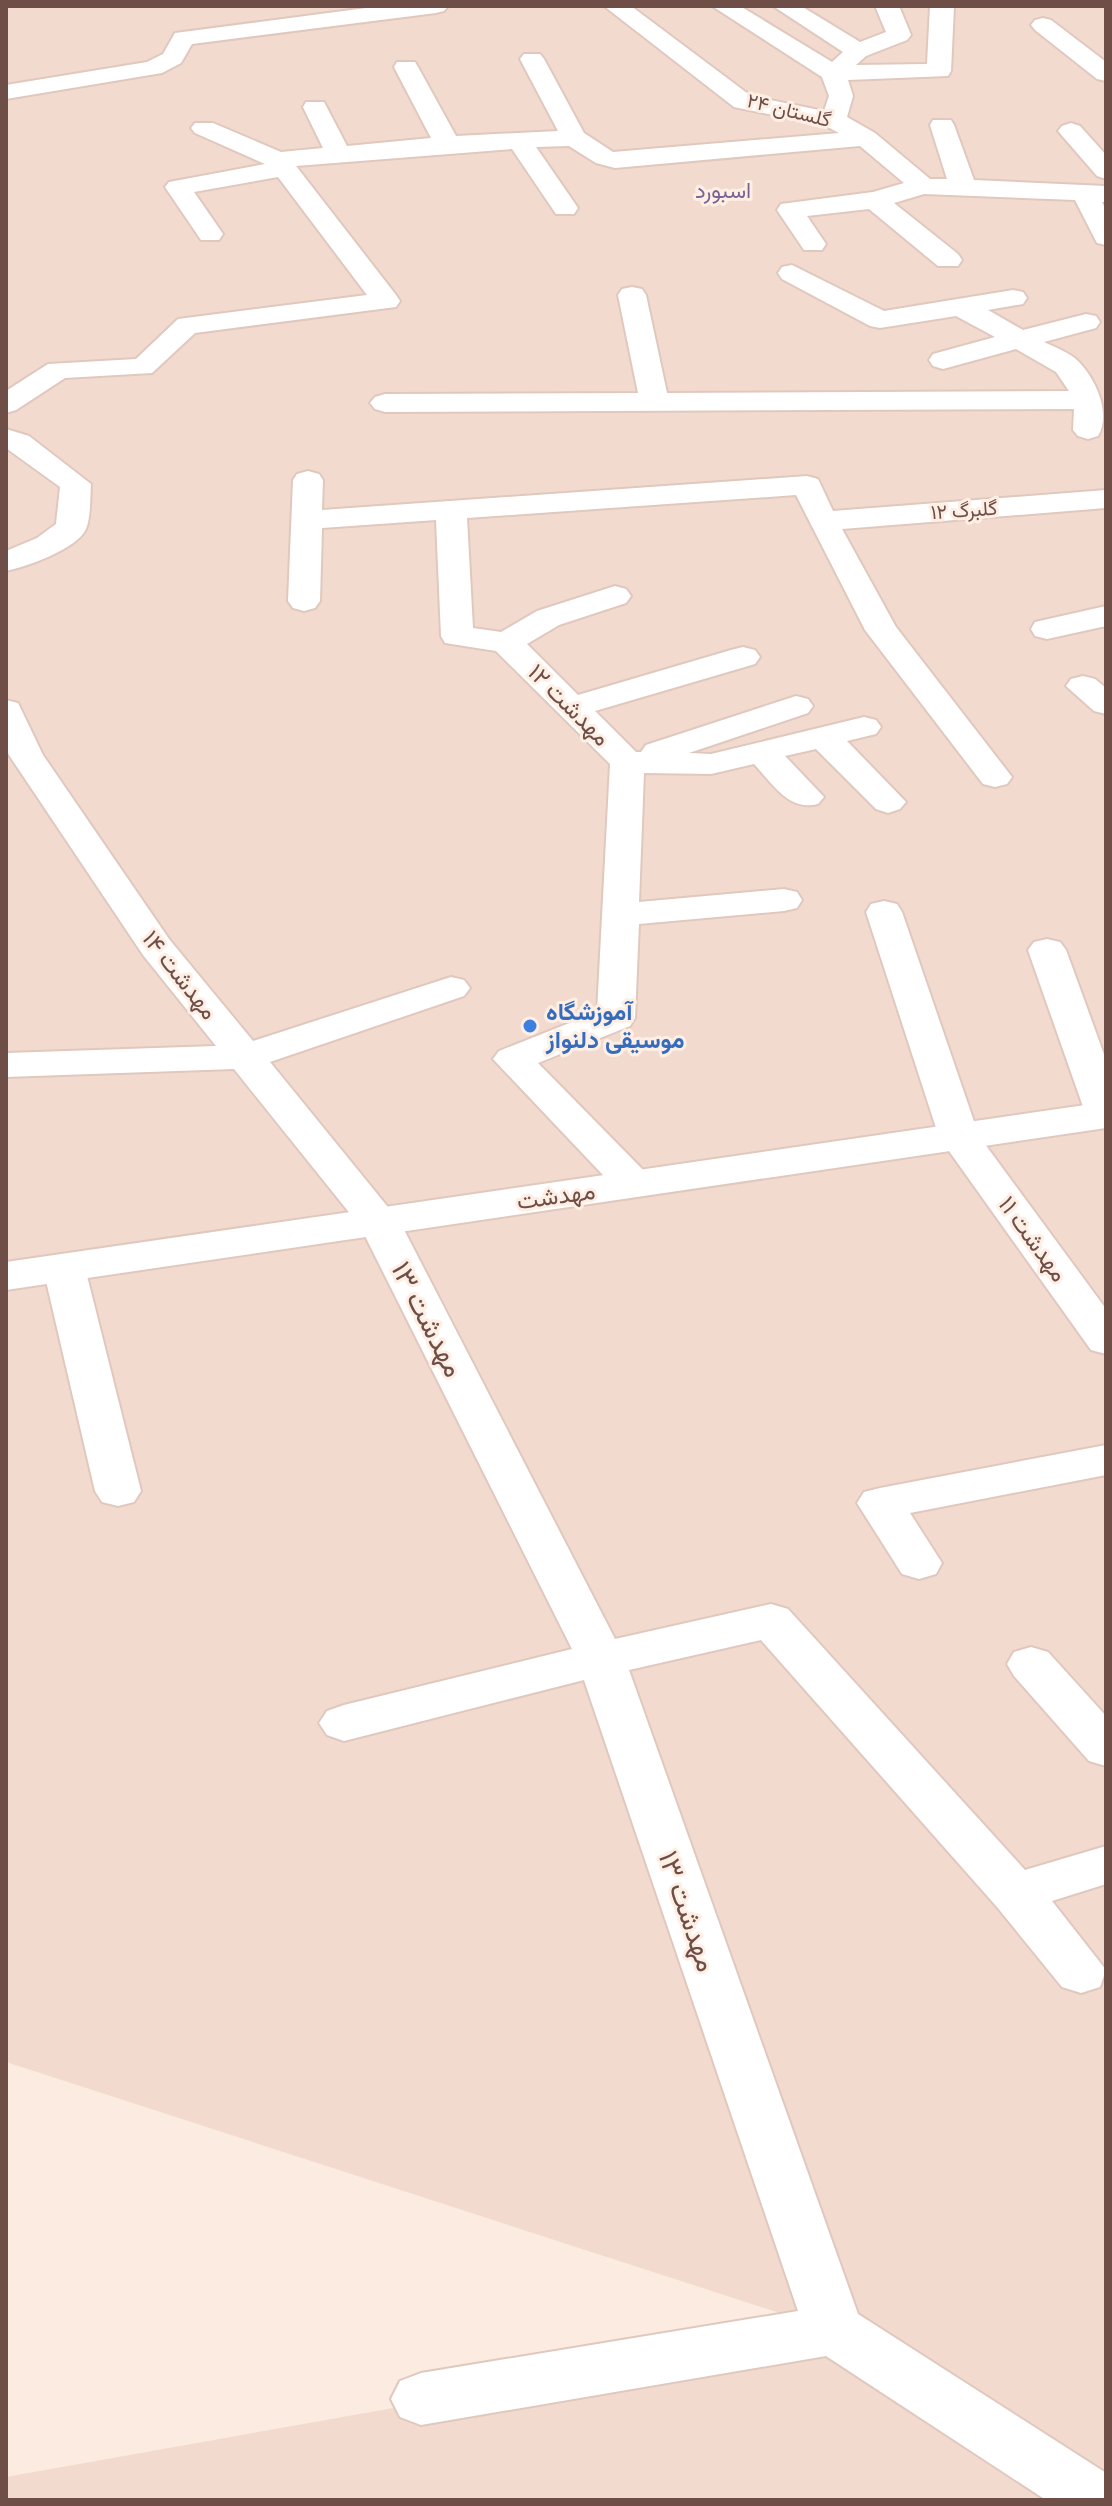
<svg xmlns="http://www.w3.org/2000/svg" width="1112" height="2506" viewBox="0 0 1112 2506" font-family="Roboto,Vazirmatn,sans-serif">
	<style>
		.residential { fill: #f2dbce }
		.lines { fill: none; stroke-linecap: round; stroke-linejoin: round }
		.minor-casing { stroke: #e0c8bf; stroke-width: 4 }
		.tertiary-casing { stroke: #e0c8bf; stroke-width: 4 }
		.minor { fill: #fff; fill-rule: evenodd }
		.tertiary { fill: #fff; fill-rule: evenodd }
		.shop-dot { fill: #3f7fe0; stroke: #feefe5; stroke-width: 3 }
		.labels { text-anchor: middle; stroke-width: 6; stroke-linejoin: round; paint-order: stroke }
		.far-street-label { font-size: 20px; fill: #704e48; stroke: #feefe5 }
		.far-neighbourhood-label { font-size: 22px; fill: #7a6494; stroke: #feefe5 }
		.street-label { font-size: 24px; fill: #704e48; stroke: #feefe5 }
		.shop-label { font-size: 24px; font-weight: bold; fill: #366cbe; stroke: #feefe5; text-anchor: start }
		.near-street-label { font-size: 28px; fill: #704e48; stroke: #feefe5 }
	</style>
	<rect width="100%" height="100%" fill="#fbebe0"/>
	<polygon class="residential" points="6,6 1106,6 1106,2500 6,2500 6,2477 832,2330 6,2062"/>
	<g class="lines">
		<g class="minor-casing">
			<g id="minor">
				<polygon points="381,6 448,6 444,11 436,13 192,44 181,63 162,73 6,99 6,85 147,62 163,54 175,33"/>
				<polygon points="604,6 631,6 751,96 824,111 829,96 822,77 712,6 740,6 832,62 843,52 773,6 801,6 860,42 886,32 875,6 899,6 911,35 907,40 866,56 856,65 927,64 930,6 954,6 951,71 948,76 848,80 853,96 847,117 875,133 930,179 947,179 930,125 933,120 951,120 954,125 974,180 1106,186 1106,202 1102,202 1106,210 1106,245 1097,243 1075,200 924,194 894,203 958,254 962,260 958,266 938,266 869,209 807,216 826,244 822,250 804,250 777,210 781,204 873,192 904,183 860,146 615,168 596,163 569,146 536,147 578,208 574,214 556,214 512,149 296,166 396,295 400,301 396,307 195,333 152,373 65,378 16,410 6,413 6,391 48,364 136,359 178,319 367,295 278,177 194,192 223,234 219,240 201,240 165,187 169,182 265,164 195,133 191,128 195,123 213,123 281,152 323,148 303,107 306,102 324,102 347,146 431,138 394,67 397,62 415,62 418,67 456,136 558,131 520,59 524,54 540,54 544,59 584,133 613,152 839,133 826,126 734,107"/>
				<polygon points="1043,18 1051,20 1106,62 1106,81 1097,79 1035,30 1031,25 1035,20"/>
				<polygon points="1071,123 1080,126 1106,155 1106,179 1097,176 1058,131 1062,126"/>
				<path d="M 792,265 L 884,311 L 1013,290 L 1023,292 L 1027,298 L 1023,304 L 988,310 L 1023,330 L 1086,314 L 1096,316 L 1100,322 L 1096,328 L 1044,342 C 1055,347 1070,353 1078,361 C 1095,378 1112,413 1098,436 L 1088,439 L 1078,436 L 1073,430 L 1074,409 L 385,412 L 375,409 L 370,403 L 375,397 L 385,394 L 638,393 L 618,295 L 622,289 L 632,287 L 642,289 L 646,295 L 667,393 L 1069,391 L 1056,372 L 1016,349 L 943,369 L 933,366 L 929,360 L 933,354 L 995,337 L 956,316 L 880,328 L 870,326 L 782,279 L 778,273 L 782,267 Z"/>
				<path d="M 6,429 L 29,436 L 91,484 C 90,498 91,517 86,529 C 77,549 26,567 6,571 L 6,551 L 37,538 L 56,524 L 60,487 L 6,448 Z"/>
				<path d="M 308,471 L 319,474 L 323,480 L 322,510 L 807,476 L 818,479 L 833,511 L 1106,490 L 1106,508 L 842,529 L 896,627 L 1012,777 L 1007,784 L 995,787 L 983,784 L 865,630 L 796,495 L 467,518 L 473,628 L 501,632 L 537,611 L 615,586 L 626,589 L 631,596 L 626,603 L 559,625 L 527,644 L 578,695 L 731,650 L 743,647 L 755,650 L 760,657 L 755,664 L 595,711 L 636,752 L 641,752 L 646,745 L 796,696 L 808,699 L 813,706 L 808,713 L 689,753 L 711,754 L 864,717 L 876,720 L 881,727 L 876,734 L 847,741 L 906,802 L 900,809 L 888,813 L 876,809 L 816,749 L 785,756 L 824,797 L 818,804 C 789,812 772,783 754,764 L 711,774 L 644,773 L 639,902 L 784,889 L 797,892 L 802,900 L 797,908 L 784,911 L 639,924 L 635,1018 L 630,1026 L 538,1063 L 648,1175 L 654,1184 L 648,1193 L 634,1196 L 620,1193 L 493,1059 L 499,1051 L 597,1012 L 610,764 L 496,651 L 445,643 L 441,636 L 436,520 L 322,528 L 320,601 L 315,608 L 304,611 L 293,608 L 288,601 L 293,480 L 297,474 Z"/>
				<polygon points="1106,606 1106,626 1047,639 1035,636 1031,629 1035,622"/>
				<polygon points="1083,676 1095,679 1106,688 1106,714 1094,711 1066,686 1071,679"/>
				<polygon points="6,700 18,703 43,755 169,939 253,1041 451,977 464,980 470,988 464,996 270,1062 400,1222 615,1639 771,1604 788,1609 1025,1870 1106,1846 1106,1884 1052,1901 1106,1970 1100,1987 1081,1993 1062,1987 997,1907 761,1640 629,1670 858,2314 1106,2473 1106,2500 1046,2500 826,2356 421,2425 400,2417 391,2399 400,2381 421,2373 798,2311 584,1680 344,1741 327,1735 319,1723 327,1711 344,1705 572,1649 360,1226 234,1069 6,1077 6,1053 216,1046 143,955 9,755 6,749"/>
				<polygon points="884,901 897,904 902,912 979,1136 1106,1309 1106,1354 1091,1350 939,1137 866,912 871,904"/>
				<polygon points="1047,939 1060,942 1066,950 1106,1060 1106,1127 1092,1123 1086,1115 1028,950 1034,942"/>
				<polygon points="64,1255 79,1259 85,1268 141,1491 134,1502 118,1506 102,1502 95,1491 43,1268 49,1259"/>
				<polygon points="1106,1445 1106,1475 910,1513 942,1563 936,1574 919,1579 902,1574 857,1503 864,1492 880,1488"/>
				<polygon points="1031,1647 1048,1652 1106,1716 1106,1766 1089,1761 1014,1676 1007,1664 1014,1652"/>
			</g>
		</g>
		<g class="tertiary-casing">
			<polygon id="tertiary" points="1106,1102 1106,1128 6,1290 6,1262"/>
		</g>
		<use href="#minor" class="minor"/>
		<use href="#tertiary" class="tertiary"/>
	</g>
	<circle class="shop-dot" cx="530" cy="1026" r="8"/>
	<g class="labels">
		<g class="far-street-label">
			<text transform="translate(789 110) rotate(14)" y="7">گلستان ۲۴</text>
			<text transform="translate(964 510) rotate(-4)" y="7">گلبرگ ١٢</text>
		</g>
		<g class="far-neighbourhood-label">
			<text x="723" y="198">اسبورد</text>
		</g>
		<g class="street-label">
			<text transform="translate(569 705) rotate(45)" y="8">مهدشت ۱۲</text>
			<text transform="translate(180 975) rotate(52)" y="8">مهدشت ۱۴</text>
			<text transform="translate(556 1196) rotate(-8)" y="8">مهدشت</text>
			<text transform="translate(1033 1239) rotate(54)" y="8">مهدشت ۱۱</text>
		</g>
		<g class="shop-label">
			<text x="546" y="1020">آموزشگاه<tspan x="546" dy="28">موسیقی دلنواز</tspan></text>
		</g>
		<g class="near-street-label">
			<text transform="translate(428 1319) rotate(63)" y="10">مهدشت ۱۳</text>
			<text transform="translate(688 1911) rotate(71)" y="10">مهدشت ۱۳</text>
		</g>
	</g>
	<rect width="1112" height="2506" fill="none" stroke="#704e48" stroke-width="16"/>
</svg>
